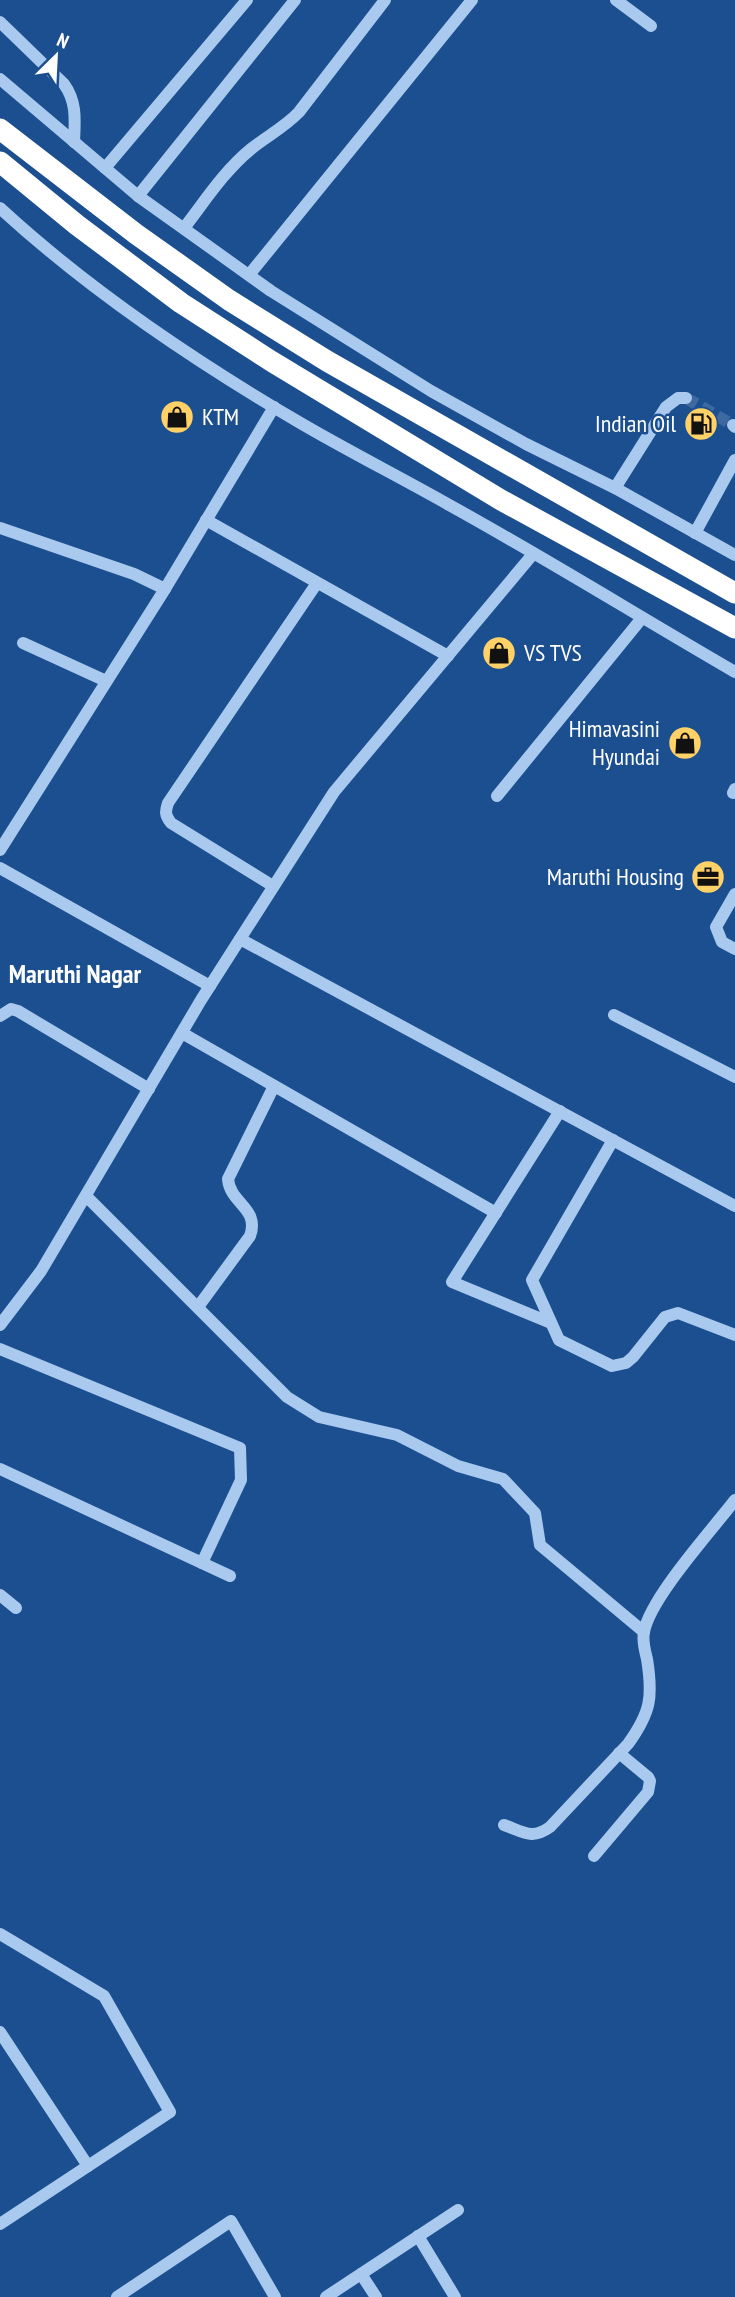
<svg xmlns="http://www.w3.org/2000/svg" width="735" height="2297" viewBox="0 0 735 2297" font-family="'PT Sans Narrow',sans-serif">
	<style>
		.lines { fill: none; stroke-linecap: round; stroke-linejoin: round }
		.minor-tunnel { stroke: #3d69a0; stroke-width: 12; stroke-dasharray: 12 6; stroke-linecap: butt }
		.minor { stroke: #a9c9ee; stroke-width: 12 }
		.highway { stroke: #fff; stroke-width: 21 }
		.labels { text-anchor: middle; stroke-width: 5; stroke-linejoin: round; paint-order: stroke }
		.poi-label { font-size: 24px; fill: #fff; stroke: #1b4f8f; text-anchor: end }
		.neighbourhood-label { font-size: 26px; font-weight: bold; fill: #fff; stroke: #1b4f8f }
	</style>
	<rect width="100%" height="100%" fill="#1b4f8f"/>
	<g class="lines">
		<polyline class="minor-tunnel" points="686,398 733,425"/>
		<g class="minor">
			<polyline points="616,0 651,26"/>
			<path d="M 0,22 L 64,84 C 77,102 75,120 74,142"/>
			<polyline points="0,79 138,196 271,291 431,391 526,444 615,488 735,555"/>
			<polyline points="105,168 247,0"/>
			<polyline points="138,196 295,0"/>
			<path d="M 0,208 C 90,291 193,360 297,421 C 348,451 400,477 451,506 C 547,559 640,617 735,672"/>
			<path d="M 184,228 C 205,201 224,171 251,149 C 267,136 285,127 299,112 L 385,0"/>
			<polyline points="249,275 472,0"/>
			<polyline points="733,425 735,427"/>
			<polyline points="615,488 666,407 678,398 686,398"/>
			<polyline points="206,520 448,656"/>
			<polyline points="0,528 134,574 165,589"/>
			<polyline points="695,533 735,460"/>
			<polyline points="23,643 106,681"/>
			<polyline points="733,793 735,789"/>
			<polyline points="497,796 642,618"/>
			<polyline points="0,850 165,589 274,407"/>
			<polyline points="0,868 210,986"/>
			<path d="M 273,886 L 171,823 C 165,815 165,812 168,803 L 317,583"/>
			<polyline points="735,894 716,927 722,942 735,949"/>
			<polyline points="240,939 735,1206"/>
			<polyline points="614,1015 735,1077"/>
			<polyline points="0,1016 11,1009 18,1011 149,1089"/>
			<polyline points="182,1033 496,1213"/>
			<polyline points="613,1140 532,1280 559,1340 612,1366 626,1363 633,1357 665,1317 678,1313 735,1335"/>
			<polyline points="86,1196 287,1397 319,1417 397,1435 458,1466 503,1479 535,1513 540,1545 644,1632"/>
			<path d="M 198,1307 L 250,1236 C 260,1208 230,1204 228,1179 L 274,1086"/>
			<polyline points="551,1323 452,1282 560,1111"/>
			<polyline points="0,1325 41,1271 201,1000 334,792 533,554"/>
			<polyline points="0,1349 240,1448 241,1480 202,1563"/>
			<polyline points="0,1469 230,1576"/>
			<polyline points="0,1595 16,1608"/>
			<path d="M 504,1825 C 524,1832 532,1840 550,1827 L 628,1744 C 651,1712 653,1697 647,1659 C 645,1651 642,1641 644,1632 C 650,1598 712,1530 735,1500"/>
			<polyline points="594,1856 648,1792 650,1781 648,1777 619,1753"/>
			<polyline points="0,1934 104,1996 170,2112 0,2224"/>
			<polyline points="0,2032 88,2166"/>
			<polyline points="418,2236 455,2297"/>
			<polyline points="361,2274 376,2297"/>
			<polyline points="117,2297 231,2221 275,2297"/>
			<polyline points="326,2297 458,2210"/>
		</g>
		<g class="highway">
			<polyline points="0,129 136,234 229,300 327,361 735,593"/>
			<polyline points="0,162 77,225 181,303 271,361 501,500 735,628"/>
		</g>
	</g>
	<defs>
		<g id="shop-disc" transform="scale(1.75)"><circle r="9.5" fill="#ffd166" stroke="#1b4f8f"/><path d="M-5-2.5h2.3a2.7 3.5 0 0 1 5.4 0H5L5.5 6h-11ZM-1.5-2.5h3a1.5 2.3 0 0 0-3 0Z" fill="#111"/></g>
		<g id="fuel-disc" transform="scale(1.75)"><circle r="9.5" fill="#ffd166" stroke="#1b4f8f"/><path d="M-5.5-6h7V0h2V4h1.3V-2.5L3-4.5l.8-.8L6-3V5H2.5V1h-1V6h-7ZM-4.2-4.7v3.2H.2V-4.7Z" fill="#111"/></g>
		<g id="office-disc" transform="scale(1.75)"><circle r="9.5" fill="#ffd166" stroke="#1b4f8f"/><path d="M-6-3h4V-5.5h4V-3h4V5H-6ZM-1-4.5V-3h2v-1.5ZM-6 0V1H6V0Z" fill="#111"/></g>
	</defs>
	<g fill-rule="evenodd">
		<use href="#shop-disc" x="177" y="417"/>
		<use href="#fuel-disc" x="701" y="424"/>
		<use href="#shop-disc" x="499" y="653"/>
		<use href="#shop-disc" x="685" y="743"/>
		<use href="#office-disc" x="708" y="877"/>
	</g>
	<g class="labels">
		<g class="poi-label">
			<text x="202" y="425" text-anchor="start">KTM</text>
			<text x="676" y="432">Indian Oil</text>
			<text x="524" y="661" text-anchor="start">VS TVS</text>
			<text x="660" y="737">Himavasini<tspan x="660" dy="28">Hyundai</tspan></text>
			<text x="684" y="885">Maruthi Housing</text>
		</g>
		<g class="neighbourhood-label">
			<text x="75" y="983">Maruthi Nagar</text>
		</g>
	</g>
	<g transform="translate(56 56) rotate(24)" stroke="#1b4f8f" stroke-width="5" paint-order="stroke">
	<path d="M0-5L12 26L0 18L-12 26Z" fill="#ffffff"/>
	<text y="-10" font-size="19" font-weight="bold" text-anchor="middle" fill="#ffffff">N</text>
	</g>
</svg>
